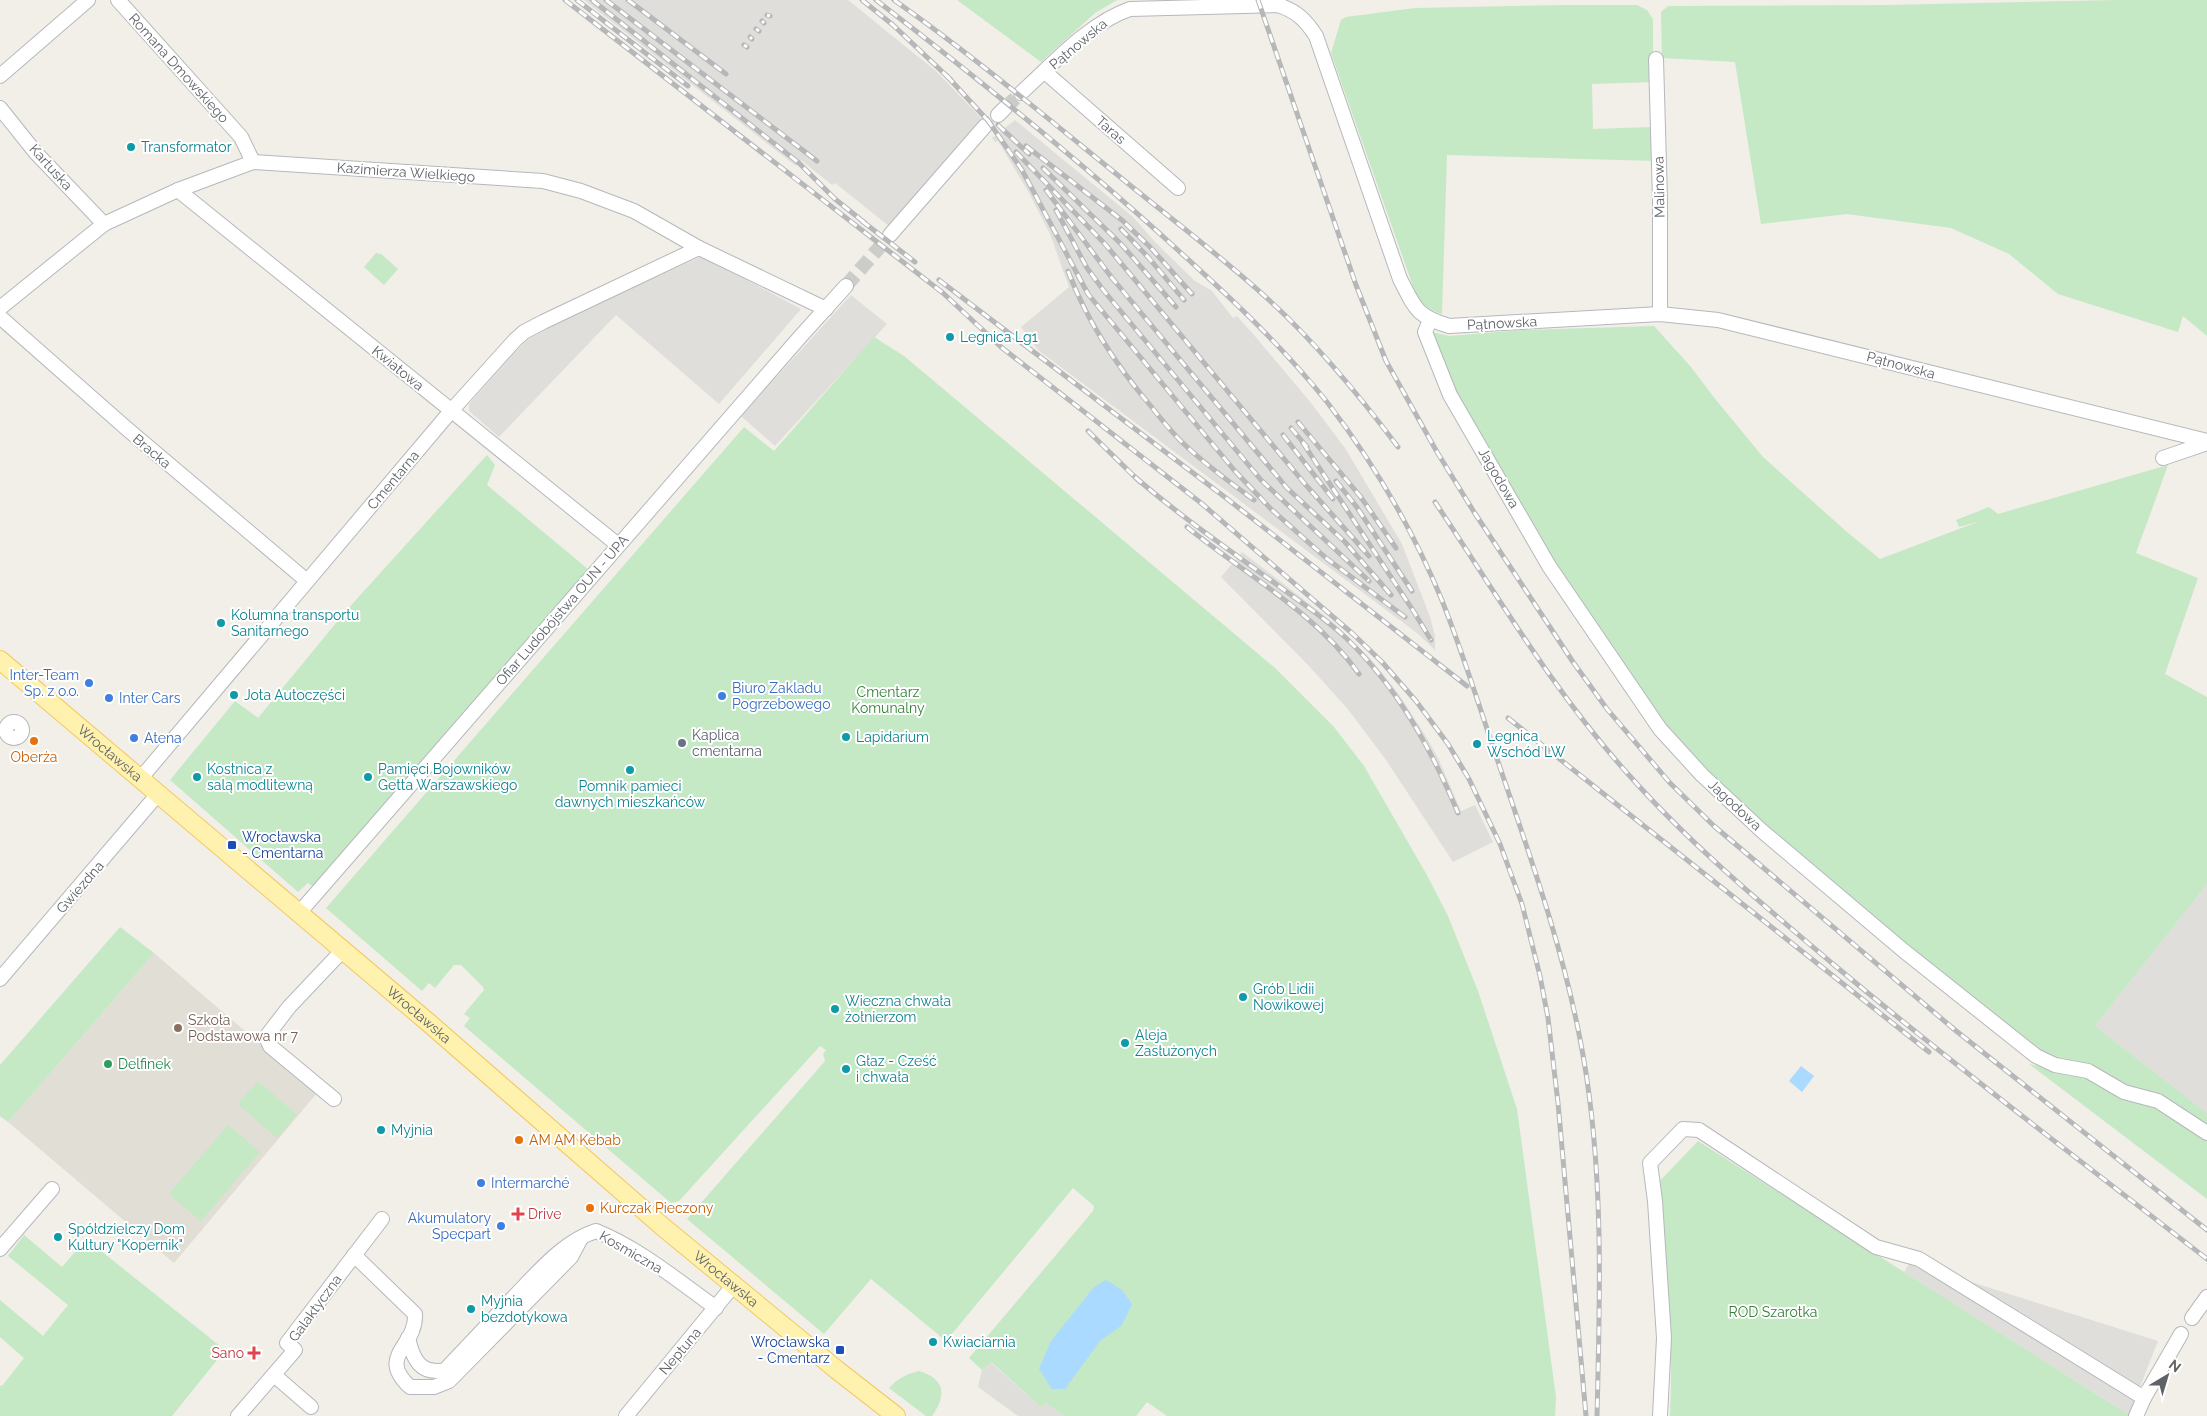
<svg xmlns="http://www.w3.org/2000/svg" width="2207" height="1416" viewBox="0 0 2207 1416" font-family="Raleway,sans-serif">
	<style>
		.industrial { fill: #e0deda }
		.education { fill: #e1ded6 }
		.green { fill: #c5e8c5 }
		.water { fill: #aadaff }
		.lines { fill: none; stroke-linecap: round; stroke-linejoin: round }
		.minor-tunnel { stroke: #ccccc8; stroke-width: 14; stroke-dasharray: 14 7; stroke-linecap: butt }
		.minor-casing { stroke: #b5b8bc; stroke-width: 16 }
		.major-casing { stroke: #f2c960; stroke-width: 20 }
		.minor { stroke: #fff; stroke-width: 14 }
		.major { stroke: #fff2af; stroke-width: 18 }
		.rail-casing { stroke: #b6b7b8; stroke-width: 5 }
		.rail { stroke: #fff; stroke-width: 3; stroke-dasharray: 9; stroke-linecap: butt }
		.culture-dot { fill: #0f9aa8; stroke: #fff; stroke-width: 2 }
		.shop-dot { fill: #3f7fe0; stroke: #fff; stroke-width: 2 }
		.food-dot { fill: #e8710a; stroke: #fff; stroke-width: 2 }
		.worship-dot { fill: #6b7280; stroke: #fff; stroke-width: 2 }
		.transit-dot { fill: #1a4fb4; stroke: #fff; stroke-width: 2 }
		.education-dot { fill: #8d6e63; stroke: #fff; stroke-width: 2 }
		.leisure-dot { fill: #2e9e5b; stroke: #fff; stroke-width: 2 }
		.health-dot { fill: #e0444e; stroke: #fff; stroke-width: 2 }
		.labels { text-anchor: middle; stroke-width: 4; stroke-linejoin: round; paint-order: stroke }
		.street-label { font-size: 14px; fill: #5f6368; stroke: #fff }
		.culture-label { font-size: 14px; fill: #0d838f; stroke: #fff; text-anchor: start }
		.shop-label { font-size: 14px; fill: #366cbe; stroke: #fff; text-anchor: start }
		.park-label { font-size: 14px; fill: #348238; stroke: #fff }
		.worship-label { font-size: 14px; fill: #5b616d; stroke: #fff; text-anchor: start }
		.food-label { font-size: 14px; fill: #c56008; stroke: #fff; text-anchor: start }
		.transit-label { font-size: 14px; fill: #164399; stroke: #fff; text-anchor: start }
		.education-label { font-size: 14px; fill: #785e54; stroke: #fff; text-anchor: start }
		.leisure-label { font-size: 14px; fill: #27864d; stroke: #fff; text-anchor: start }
		.health-label { font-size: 14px; fill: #be3a42; stroke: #fff; text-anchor: start }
	</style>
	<rect width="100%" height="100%" fill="#f1efe8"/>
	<g class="industrial">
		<polygon points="584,0 848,0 937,72 983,120 963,140 889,226 835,183 832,185 801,160 796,166"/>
		<polygon points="1015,120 1133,217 1156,243 1195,281 1212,291 1233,318 1237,316 1254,335 1311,403 1345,448 1402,544 1430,617 1435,636 1435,650 1417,633 1038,350 1021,327 1069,287 1050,234 1029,193 998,141 995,142 992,138"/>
		<polygon points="703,256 801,309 719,404 616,315 499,437 469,411 469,404 517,350 529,339 570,316"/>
		<polygon points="851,295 887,324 775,446 741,416"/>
		<polygon points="1242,552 1333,622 1368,656 1398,693 1427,738 1439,760 1461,811 1475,805 1493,842 1453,862 1386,760 1347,708 1308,665 1221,577"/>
		<polygon points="2207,884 2207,1113 2095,1026"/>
		<polygon points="1916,1253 1965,1280 2158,1341 2129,1415 1904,1272"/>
		<polygon points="990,1362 1041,1407 1046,1402 1064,1416 1018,1416 978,1387 982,1370"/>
	</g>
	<polygon class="education" points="154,953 317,1093 174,1263 8,1122"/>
	<g class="green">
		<polygon points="957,0 1117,0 1095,13 1041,62"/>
		<polygon points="2117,0 2207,0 2207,336 2183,316 2178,332 2058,294 2009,254 1951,228 1847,214 1761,224 1735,62 1662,58 1661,12 1668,6 1888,5"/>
		<path d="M 1566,5 L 1637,5 L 1647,10 L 1653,19 L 1653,82 L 1592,84 L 1593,129 L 1652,127 L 1655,161 L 1447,155 L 1442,314 C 1429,310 1421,304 1415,292 L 1331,53 L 1341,20 L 1346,17 L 1415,8 Z"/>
		<polygon points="376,253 381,254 398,269 384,285 364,267"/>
		<polygon points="1654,326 1691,367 1716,400 1763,457 1847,532 1880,559 1980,521 1959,527 1956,520 1989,507 1998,514 2168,465 2136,553 2198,578 2165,674 2207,697 2207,884 2095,1026 2207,1113 2207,1128 2122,1085 2041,1053 1846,897 1743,808 1664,727 1586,614 1462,405 1444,368 1432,332 1449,336 1523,330"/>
		<polygon points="874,337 904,356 1275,668 1334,727 1364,766 1428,877 1448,916 1478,991 1517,1109 1556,1397 1555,1416 1167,1416 1147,1402 1136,1416 1064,1416 1046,1403 1041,1407 991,1362 982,1370 969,1358 1093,1211 1094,1206 1073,1188 946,1341 871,1279 824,1334 687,1219 825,1061 823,1054 826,1050 820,1046 679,1201 671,1203 464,1026 470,1018 464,1014 484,990 483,987 461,965 454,965 435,988 429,983 422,991 326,908 744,427 774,451"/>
		<polygon points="487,455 495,465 487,485 589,570 313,887 308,883 298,892 170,780 235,701 258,718 345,612"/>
		<polygon points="120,927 154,953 8,1122 0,1116 0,1065"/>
		<polygon points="2029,1064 2084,1076 2154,1105 2207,1138 2207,1199"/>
		<polygon points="258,1081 297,1115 277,1138 238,1104"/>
		<polygon points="228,1125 260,1152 201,1221 169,1194"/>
		<path d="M 1698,1141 L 2129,1415 L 2128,1416 L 1670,1416 C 1674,1338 1666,1261 1657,1184 Z"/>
		<polygon points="24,1235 62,1267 86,1239 225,1350 172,1416 0,1416 0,1385 2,1386 24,1358 0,1337 0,1300 43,1336 68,1305 8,1256"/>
		<path d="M 919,1371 C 945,1379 947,1395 932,1416 L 926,1416 L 889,1388 C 898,1378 907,1374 919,1371 Z"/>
	</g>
	<g class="water">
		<polygon points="1801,1066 1814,1076 1802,1092 1789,1081"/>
		<polygon points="1106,1280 1122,1290 1132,1304 1122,1325 1100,1341 1065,1389 1052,1389 1039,1369 1051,1341 1094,1287"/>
	</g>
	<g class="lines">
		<g class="minor-tunnel">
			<polyline points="1005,108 1021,93"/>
			<polyline points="846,286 890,235"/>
		</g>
		<g class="minor-casing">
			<g id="minor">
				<polyline points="118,0 241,137 253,162"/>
				<polyline points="1656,59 1660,200 1660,314"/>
				<polyline points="1045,72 1178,188"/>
				<polyline points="0,76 88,0"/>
				<path d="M 1021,93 C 1053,64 1089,23 1130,9 L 1278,5 C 1296,11 1305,19 1316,36 L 1400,279 C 1415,308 1416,316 1449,326 L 1660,314 L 1718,320 L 2207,441"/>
				<polyline points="0,108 36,153 104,224"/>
				<polyline points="998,115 1005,108"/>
				<polyline points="178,190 618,545"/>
				<polyline points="890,235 985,126"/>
				<polyline points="0,308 104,224 178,190 253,162 543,181 581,191 634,211 699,248 826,309"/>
				<polyline points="0,317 126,428 307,581"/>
				<polyline points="1430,320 1425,332 1450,395 1549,566 1660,729 1702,775 1762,831 1904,951 2036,1056 2055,1065 2088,1071 2124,1092 2158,1101 2207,1133"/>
				<polyline points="2163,458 2207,443"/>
				<circle cx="14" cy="730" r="8"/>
				<polyline points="140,779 451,411 515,340 524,332 543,322 699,248"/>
				<polyline points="299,913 800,337 846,286"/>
				<polyline points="0,979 158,794"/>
				<polyline points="334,1099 270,1046 266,1037 289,1007 343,950"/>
				<polyline points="0,1249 52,1189"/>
				<path d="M 354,1255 L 415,1314 C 417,1347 376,1355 410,1387 L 434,1387 L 449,1381 L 571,1257 L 581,1238"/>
				<polyline points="2192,1318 2207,1297"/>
				<path d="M 408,1338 C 413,1359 420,1375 445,1370 C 466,1348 487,1326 508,1303 C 534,1277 561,1242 596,1231 C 640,1249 677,1280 716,1308"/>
				<polyline points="274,1375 311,1407"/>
				<polyline points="238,1416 295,1350 287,1343 382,1219"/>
				<polyline points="626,1416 733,1286"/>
				<polyline points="1660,1416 1664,1338 1655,1201 1650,1163 1683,1129 1699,1130 1876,1247 1919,1259 2144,1398"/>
				<polyline points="2136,1416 2144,1398 2181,1334"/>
			</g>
		</g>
		<g class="major-casing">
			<g id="major">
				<path id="s1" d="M 0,660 L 429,1023 L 663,1227 L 837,1370 L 896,1416"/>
			</g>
		</g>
		<use href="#minor" class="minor"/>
		<use href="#major" class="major"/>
		<g class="rail-casing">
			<g id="rail">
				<polyline points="565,0 943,293 1001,347 1201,503 1353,634 1382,662 1416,701 1448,744 1469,779 1500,844 1522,904 1540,976 1548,1018 1558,1103 1586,1416"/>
				<polyline points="577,0 688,86"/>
				<polyline points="592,0 799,163 835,199 865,223"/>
				<polyline points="606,0 817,161"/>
				<polyline points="628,0 726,74"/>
				<polyline points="862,0 893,25 951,80"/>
				<path d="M 876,0 C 980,80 1083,163 1180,252 C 1232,299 1283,347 1327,402 C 1373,462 1412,528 1441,598 C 1460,645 1475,693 1491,741 C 1526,845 1564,947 1583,1055 C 1604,1174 1600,1296 1597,1416"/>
				<path d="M 894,0 C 972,55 1046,117 1120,177 C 1170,218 1221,256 1269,300 C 1317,344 1359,395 1398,447"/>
				<polyline points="1258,0 1356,285 1386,361 1437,452 1474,512 1573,662 1607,709 1670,783 1714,826 1955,1030 2207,1230"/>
				<polyline points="767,15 770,16"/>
				<polyline points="762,21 764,23"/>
				<polyline points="756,29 759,31"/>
				<polyline points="750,37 752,39"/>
				<polyline points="744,45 747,47"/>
				<polyline points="947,76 991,124"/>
				<polyline points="987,119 1022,170 1088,294 1234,470 1271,509 1326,558 1405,617"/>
				<polyline points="998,125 1029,154"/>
				<polyline points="1026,146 1123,221 1151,248 1192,294"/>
				<polyline points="1016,152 1105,244 1305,484 1369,556"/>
				<polyline points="1043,168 1121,244 1176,307"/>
				<polyline points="1046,190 1112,278 1287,488 1345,542 1391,595"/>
				<polyline points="1056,210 1087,268 1104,291 1261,480 1369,581"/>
				<polyline points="862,221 915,262"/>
				<polyline points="1121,229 1148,257 1184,300"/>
				<path d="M 1068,271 C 1087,321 1115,364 1150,405 C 1161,419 1172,433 1185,445 C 1207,466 1231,483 1254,500"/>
				<polyline points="939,280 1226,498 1467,686"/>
				<polyline points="1298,422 1360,496 1396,548"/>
				<polyline points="1291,428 1307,447"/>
				<polyline points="1088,431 1140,482"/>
				<polyline points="1283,435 1333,499"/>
				<polyline points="1303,443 1414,612 1431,640"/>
				<path d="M 1135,477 C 1181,517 1231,551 1280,587 C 1302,603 1326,619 1346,638 C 1397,687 1431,748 1458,813"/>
				<polyline points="1336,481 1356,506 1412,591"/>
				<path d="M 1435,502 C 1497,595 1554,692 1628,774 C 1690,844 1762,904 1833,964 C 1955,1066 2082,1162 2207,1259"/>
				<path d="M 1187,527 C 1245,574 1315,612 1359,674"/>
				<polyline points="1508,718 1929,1052"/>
			</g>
		</g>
		<use href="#rail" class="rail"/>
	</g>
	<g class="culture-dot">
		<circle cx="131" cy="147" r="5"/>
		<circle cx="950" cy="337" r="5"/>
		<circle cx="221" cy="623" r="5"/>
		<circle cx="234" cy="695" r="5"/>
		<circle cx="846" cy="737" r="5"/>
		<circle cx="1477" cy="744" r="5"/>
		<circle cx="630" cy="770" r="5"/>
		<circle cx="197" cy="777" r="5"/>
		<circle cx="368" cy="777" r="5"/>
		<circle cx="1243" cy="997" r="5"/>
		<circle cx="835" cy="1009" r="5"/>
		<circle cx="1125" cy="1043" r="5"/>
		<circle cx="846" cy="1069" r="5"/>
		<circle cx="381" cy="1130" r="5"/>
		<circle cx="58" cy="1237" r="5"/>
		<circle cx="471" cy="1309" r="5"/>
		<circle cx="933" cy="1342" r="5"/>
	</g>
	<g class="shop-dot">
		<circle cx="89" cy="683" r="5"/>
		<circle cx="722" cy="696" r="5"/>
		<circle cx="109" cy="698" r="5"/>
		<circle cx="134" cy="738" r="5"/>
		<circle cx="481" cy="1183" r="5"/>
		<circle cx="501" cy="1226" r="5"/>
	</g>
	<g class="food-dot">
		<circle cx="34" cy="741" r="5"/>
		<circle cx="519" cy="1140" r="5"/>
		<circle cx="590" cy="1208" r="5"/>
	</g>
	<circle class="worship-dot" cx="682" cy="743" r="5"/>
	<g class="transit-dot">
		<rect x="227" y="840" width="10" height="10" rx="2.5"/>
		<rect x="835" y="1345" width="10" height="10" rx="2.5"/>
	</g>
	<circle class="education-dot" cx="178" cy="1028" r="5"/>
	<circle class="leisure-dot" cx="108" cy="1064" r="5"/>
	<g class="health-dot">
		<path d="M515.5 1206.5h5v5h5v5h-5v5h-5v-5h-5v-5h5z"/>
		<path d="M251.5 1345.5h5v5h5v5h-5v5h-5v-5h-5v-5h5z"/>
	</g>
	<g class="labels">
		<g class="street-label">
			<text transform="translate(1078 44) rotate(-40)" y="5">Pątnowska</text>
			<text transform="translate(179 68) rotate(48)" y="5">Romana Dmowskiego</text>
			<text transform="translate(1111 130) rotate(41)" y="5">Taras</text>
			<text transform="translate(51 167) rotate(48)" y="5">Kartuska</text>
			<text transform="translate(406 172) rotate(4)" y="5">Kazimierza Wielkiego</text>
			<text transform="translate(1659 187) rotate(-91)" y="5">Malinowa</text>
			<text transform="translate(1502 323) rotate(-3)" y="5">Pątnowska</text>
			<text transform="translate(1901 365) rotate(15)" y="5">Pątnowska</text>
			<text transform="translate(398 368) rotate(39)" y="5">Kwiatowa</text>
			<text transform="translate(152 451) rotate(40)" y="5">Bracka</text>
			<text transform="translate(1499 478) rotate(60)" y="5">Jagodowa</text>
			<text transform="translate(393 480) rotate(-50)" y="5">Cmentarna</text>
			<text transform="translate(562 610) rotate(-49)" y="5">Ofiar Ludobójstwa OUN - UPA</text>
			<text dy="5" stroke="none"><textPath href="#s1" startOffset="144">Wrocławska</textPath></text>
			<text transform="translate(1735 805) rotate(43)" y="5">Jagodowa</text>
			<text transform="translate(80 887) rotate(-49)" y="5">Gwiezdna</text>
			<text dy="5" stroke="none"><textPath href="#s1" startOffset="549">Wrocławska</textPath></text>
			<text transform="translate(631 1252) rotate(30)" y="5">Kosmiczna</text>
			<text dy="5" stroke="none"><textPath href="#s1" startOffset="954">Wrocławska</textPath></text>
			<text transform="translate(315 1308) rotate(-54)" y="5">Galaktyczna</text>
			<text transform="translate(680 1351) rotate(-50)" y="5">Neptuna</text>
		</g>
		<g class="culture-label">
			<text x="141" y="152">Transformator</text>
			<text x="960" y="342">Legnica Lg1</text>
			<text x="231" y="620">Kolumna transportu<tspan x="231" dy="16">Sanitarnego</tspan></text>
			<text x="244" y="700">Jota Autoczęści</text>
			<text x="1487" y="741">Legnica<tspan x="1487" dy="16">Wschód LW</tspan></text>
			<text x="856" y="742">Lapidarium</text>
			<text x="207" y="774">Kostnica z<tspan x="207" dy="16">salą modlitewną</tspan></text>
			<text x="378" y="774">Pamięci Bojowników<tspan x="378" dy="16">Getta Warszawskiego</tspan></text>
			<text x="630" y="791" text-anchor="middle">Pomnik pamieci<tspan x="630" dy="16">dawnych mieszkańców</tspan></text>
			<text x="1253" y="994">Grób Lidii<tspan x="1253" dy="16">Nowikowej</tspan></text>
			<text x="845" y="1006">Wieczna chwała<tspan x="845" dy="16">żołnierzom</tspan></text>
			<text x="1135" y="1040">Aleja<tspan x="1135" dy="16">Zasłużonych</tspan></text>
			<text x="856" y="1066">Głaz - Cześć<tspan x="856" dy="16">i chwała</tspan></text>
			<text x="391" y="1135">Myjnia</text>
			<text x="68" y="1234">Spółdzielczy Dom<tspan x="68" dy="16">Kultury "Kopernik"</tspan></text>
			<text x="481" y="1306">Myjnia<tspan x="481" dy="16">bezdotykowa</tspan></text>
			<text x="943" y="1347">Kwiaciarnia</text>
		</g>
		<g class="shop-label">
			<text x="79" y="680" text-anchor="end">Inter-Team<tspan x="79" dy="16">Sp. z o.o.</tspan></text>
			<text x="732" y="693">Biuro Zakladu<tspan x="732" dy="16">Pogrzebowego</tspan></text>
			<text x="119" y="703">Inter Cars</text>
			<text x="144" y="743">Atena</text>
			<text x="491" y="1188">Intermarché</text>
			<text x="491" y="1223" text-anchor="end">Akumulatory<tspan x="491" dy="16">Specpart</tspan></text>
		</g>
		<g class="park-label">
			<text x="888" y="697">Cmentarz<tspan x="888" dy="16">Komunalny</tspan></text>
			<text x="1773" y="1317">ROD Szarotka</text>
		</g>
		<g class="worship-label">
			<text x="692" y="740">Kaplica<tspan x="692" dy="16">cmentarna</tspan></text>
		</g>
		<g class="food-label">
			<text x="34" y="762" text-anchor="middle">Oberża</text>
			<text x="529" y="1145">AM AM Kebab</text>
			<text x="600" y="1213">Kurczak Pieczony</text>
		</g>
		<g class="transit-label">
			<text x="242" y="842">Wrocławska<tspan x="242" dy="16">- Cmentarna</tspan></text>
			<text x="830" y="1347" text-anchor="end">Wrocławska<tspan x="830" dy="16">- Cmentarz</tspan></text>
		</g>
		<g class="education-label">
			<text x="188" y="1025">Szkoła<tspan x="188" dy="16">Podstawowa nr 7</tspan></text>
		</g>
		<g class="leisure-label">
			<text x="118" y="1069">Delfinek</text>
		</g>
		<g class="health-label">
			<text x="528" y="1219">Drive</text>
			<text x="244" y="1358" text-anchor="end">Sano</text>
		</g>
	</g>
	<g transform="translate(2167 1376) rotate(38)" stroke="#ffffff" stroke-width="4" paint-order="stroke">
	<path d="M0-4L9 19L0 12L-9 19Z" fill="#5f6368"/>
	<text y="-8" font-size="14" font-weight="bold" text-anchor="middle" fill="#5f6368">N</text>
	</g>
</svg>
